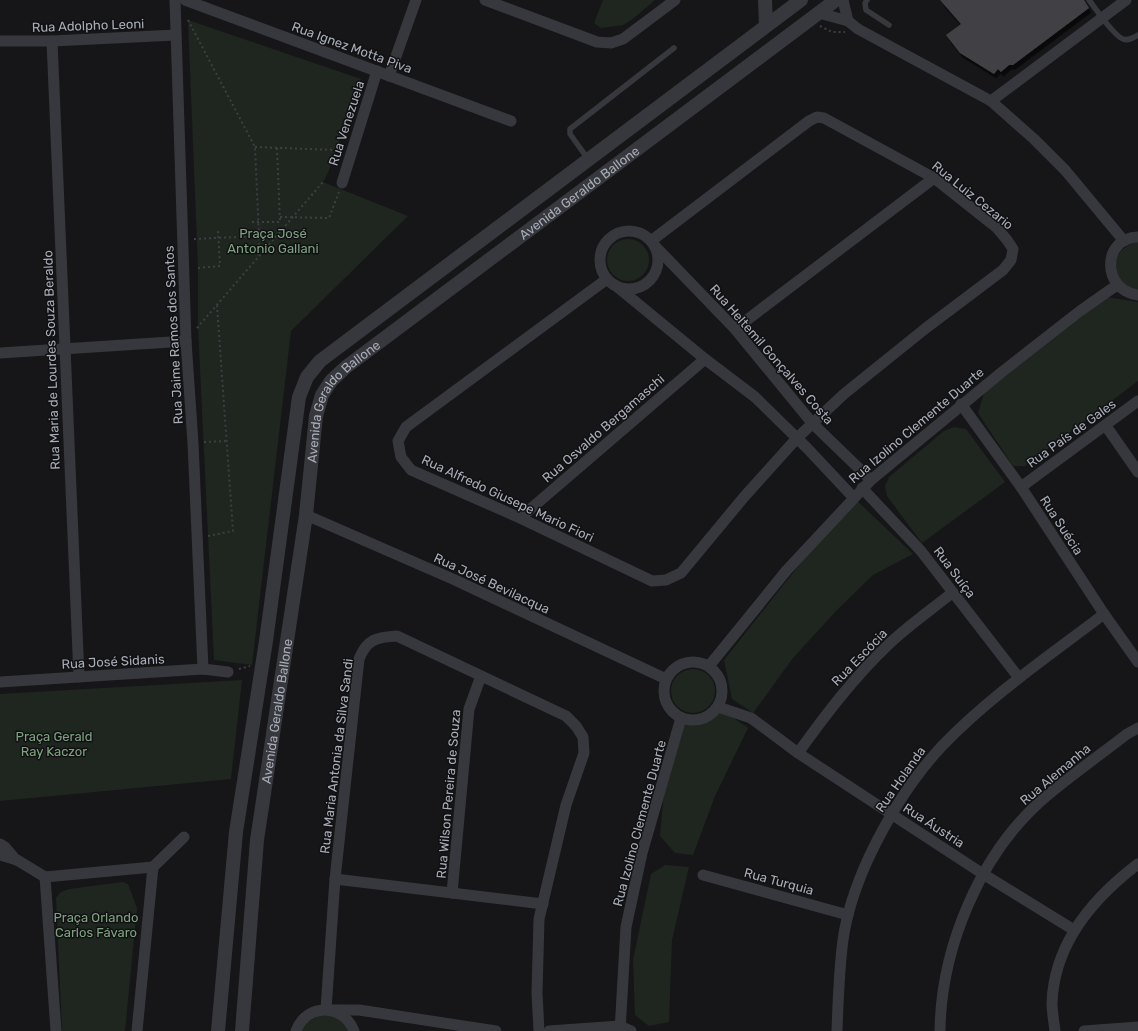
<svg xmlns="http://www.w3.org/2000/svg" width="1138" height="1031" viewBox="0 0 1138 1031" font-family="Rubik,sans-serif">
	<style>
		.green { fill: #1e261f }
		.building { fill: #404145; filter: url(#shadow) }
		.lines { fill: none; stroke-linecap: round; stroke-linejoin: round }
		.path { stroke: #3d3f44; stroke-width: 2; stroke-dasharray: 2 3; stroke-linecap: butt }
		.service { stroke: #37383d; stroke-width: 5.5 }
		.minor { stroke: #37383d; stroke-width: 11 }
		.tertiary { stroke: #37383d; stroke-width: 14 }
		.labels { text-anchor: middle; stroke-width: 3; stroke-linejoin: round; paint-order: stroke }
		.street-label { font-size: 13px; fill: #a8adb8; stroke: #111113 }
		.park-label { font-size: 13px; fill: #7fa381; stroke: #111113 }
	</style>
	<defs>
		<filter id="shadow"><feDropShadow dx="2.5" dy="4.5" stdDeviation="0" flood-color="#0009"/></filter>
	</defs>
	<rect width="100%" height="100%" fill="#161618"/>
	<g class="green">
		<polygon points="603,0 655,0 634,18 623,25 601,28 594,23"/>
		<polygon points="188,20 361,79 328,173 323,182 408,216 291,331 252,665 214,660 198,327 198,268"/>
		<circle cx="628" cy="260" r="21"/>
		<path d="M 1138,242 L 1138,290 C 1134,289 1129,288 1126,286 C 1124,285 1122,281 1120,279 C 1108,263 1121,245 1138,242 Z"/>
		<polygon points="1106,297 1138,302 1138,381 1025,466 1013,466 978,413 984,393"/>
		<polygon points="954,427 966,429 1005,482 922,543 887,496 885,486 889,477 944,431"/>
		<polygon points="853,497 913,554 873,575 837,610 793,658 753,713 732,699 724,660"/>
		<circle cx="693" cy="691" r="22"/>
		<polygon points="242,680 231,779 0,801 0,694"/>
		<path d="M 718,707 L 748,728 L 715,796 L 693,855 L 675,853 L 660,836 L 666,769 L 681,718 C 696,723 707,719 718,707 Z"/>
		<polygon points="665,865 689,867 672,940 669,1022 649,1026 635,1015 633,960 651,874"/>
		<polygon points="123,882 128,884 137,908 125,1031 62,1031 56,898 61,892 69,889"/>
		<path d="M 322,1014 C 336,1017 342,1018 349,1031 L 301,1031 L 307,1022 Z"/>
	</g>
	<polygon class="building" points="940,0 1084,0 1089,8 1013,65 1009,65 1001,72 998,69 994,74 960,53 946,35 961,24"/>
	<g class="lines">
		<g class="path">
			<polyline points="188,20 255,147 259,236 258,257"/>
			<polyline points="820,26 832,32 845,32"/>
			<polyline points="255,147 336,150"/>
			<polyline points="280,217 329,218 339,192"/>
			<polyline points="252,222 280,222 277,148"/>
			<polyline points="194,239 259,236 276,237"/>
			<polyline points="198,268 220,266 218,230"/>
			<polyline points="197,328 323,182"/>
			<polyline points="204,442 227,441"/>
			<polyline points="208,536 233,531 217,306"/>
			<polyline points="239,669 250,666"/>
		</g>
		<g class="service">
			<polyline points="867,0 865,3 866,10 889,25"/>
			<path d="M 1089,0 C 1096,9 1114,36 1123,39 C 1128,41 1133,38 1138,35"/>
			<polyline points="588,159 570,134 570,129 674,48"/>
		</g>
		<g class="minor">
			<polyline points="175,0 186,341 193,443 203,669"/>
			<polyline points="185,0 511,121"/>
			<polyline points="485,0 597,42 611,43 623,39 675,0"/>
			<polyline points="843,0 848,21"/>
			<polyline points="819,13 848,21 858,29 991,101 1034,139 1065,170 1124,241"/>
			<polyline points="0,41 52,41 176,35"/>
			<polyline points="52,41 79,677"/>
			<polyline points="389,76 416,0"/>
			<polyline points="991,101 1126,0"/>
			<polyline points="342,183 377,71"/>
			<circle cx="629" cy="260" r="29"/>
			<path d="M 1138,237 C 1102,238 1101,290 1138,295"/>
			<polyline points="654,245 735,329 813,424 871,480"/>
			<polyline points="607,279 406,427 398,441 401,457 411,470 520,518 652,581 666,580 681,573 744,497 797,438 844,394 926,328 1003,270 1011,260 1013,249 1007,240 997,228 934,178 824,118 817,117 809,121 651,241"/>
			<polyline points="615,285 705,359 755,397 807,448 853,497"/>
			<polyline points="735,329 934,178"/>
			<polyline points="0,353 186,341"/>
			<polyline points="961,404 1021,487 1104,614 1138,662"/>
			<polyline points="1106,426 1138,472"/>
			<polyline points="1021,487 1138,401"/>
			<polyline points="862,488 921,551 1019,678"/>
			<polyline points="306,515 455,580 666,679"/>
			<polyline points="520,518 705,359"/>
			<circle cx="693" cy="691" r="29"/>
			<polyline points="709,666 786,571 871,480 1002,372 1080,311 1117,285"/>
			<polyline points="0,682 203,669 228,672"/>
			<polyline points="718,707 751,718 798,753 983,874 1074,930"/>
			<path d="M 798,753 C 826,714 855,676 890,643 C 909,625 932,609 952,593"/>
			<polyline points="0,844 5,847 16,860"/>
			<polyline points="0,855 17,860 45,877 153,867 137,1031"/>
			<polyline points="153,867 184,837"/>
			<polyline points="703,875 848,915"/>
			<polyline points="45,877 56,1031"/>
			<polyline points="335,879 543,904"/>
			<polyline points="452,893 469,709 481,676"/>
			<path d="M 326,1009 L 335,879 L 359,659 C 367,639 377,637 397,636 L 566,716 L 576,726 L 583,737 L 584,753 L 566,805 L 539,919 L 537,993 L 539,1031"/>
			<polyline points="332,1010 359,1010 496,1031"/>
			<path d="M 296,1031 C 306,1003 343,1003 354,1031"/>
			<polyline points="549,1031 620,1026 631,1031"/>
			<polyline points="620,1031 626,927 642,853 681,718"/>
			<path d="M 837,1031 C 838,1001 839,970 843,940 C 847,911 857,883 869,857 C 888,817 912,778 942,746 C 990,696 1049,656 1104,614"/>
			<path d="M 940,1031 C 941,948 980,854 1043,799 C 1070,776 1100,755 1127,734 L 1138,728"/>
			<path d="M 1055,1031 C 1054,1022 1052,1012 1052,1003 C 1054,944 1093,898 1138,864"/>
			<polyline points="1084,1031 1138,1027"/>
		</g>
		<g class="tertiary">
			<polyline points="765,0 766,25"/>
			<polyline points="218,1031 236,832 266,641 299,397 307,377 320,361 801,0"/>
			<path id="s1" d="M 242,1031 L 257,840 L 306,515 L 316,416 L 322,395 L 331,381 L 346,367 L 836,0"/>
		</g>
	</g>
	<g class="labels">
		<g class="street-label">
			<text transform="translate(88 25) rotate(-2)" y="5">Rua Adolpho Leoni</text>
			<text transform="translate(352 47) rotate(20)" y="5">Rua Ignez Motta Piva</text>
			<text transform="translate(346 123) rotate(-72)" y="5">Rua Venezuela</text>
			<text dy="5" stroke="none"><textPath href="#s1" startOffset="970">Avenida Geraldo Ballone</textPath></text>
			<text transform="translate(973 195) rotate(39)" y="5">Rua Luiz Cezario</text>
			<text transform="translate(173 335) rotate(-93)" y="5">Rua Jaime Ramos dos Santos</text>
			<text transform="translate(772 354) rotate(49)" y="5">Rua Heltemil Gonçalves Costa</text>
			<text transform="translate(51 360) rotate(-92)" y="5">Rua Maria de Lourdes Souza Beraldo</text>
			<text dy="5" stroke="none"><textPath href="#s1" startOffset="646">Avenida Geraldo Ballone</textPath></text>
			<text transform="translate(916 425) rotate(-40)" y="5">Rua Izolino Clemente Duarte</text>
			<text transform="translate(603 428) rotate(-41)" y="5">Rua Osvaldo Bergamaschi</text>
			<text transform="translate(1071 433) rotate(-36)" y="5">Rua País de Gales</text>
			<text transform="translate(508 498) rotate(25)" y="5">Rua Alfredo Giusepe Mario Fiori</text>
			<text transform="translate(1062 525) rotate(57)" y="5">Rua Suécia</text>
			<text transform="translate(955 572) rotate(53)" y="5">Rua Suíça</text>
			<text transform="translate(492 583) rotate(25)" y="5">Rua José Bevilacqua</text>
			<text transform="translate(859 657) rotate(-46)" y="5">Rua Escócia</text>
			<text transform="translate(113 661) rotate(-3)" y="5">Rua José Sidanis</text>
			<text dy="5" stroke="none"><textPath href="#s1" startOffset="322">Avenida Geraldo Ballone</textPath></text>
			<text transform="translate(336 756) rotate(-83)" y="5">Rua Maria Antonia da Silva Sandi</text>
			<text transform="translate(1055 774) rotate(-40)" y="5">Rua Alemanha</text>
			<text transform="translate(900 779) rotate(-55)" y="5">Rua Holanda</text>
			<text transform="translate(448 794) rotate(-85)" y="5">Rua Wilson Pereira de Souza</text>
			<text transform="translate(639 823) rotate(-75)" y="5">Rua Izolino Clemente Duarte</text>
			<text transform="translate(934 825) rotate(33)" y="5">Rua Áustria</text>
			<text transform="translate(779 881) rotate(15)" y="5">Rua Turquia</text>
		</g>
		<g class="park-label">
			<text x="273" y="238">Praça José<tspan x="273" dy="15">Antonio Gallani</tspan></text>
			<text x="54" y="741">Praça Gerald<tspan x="54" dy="15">Ray Kaczor</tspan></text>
			<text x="96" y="922">Praça Orlando<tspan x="96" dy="15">Carlos Fávaro</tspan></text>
		</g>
	</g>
</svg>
